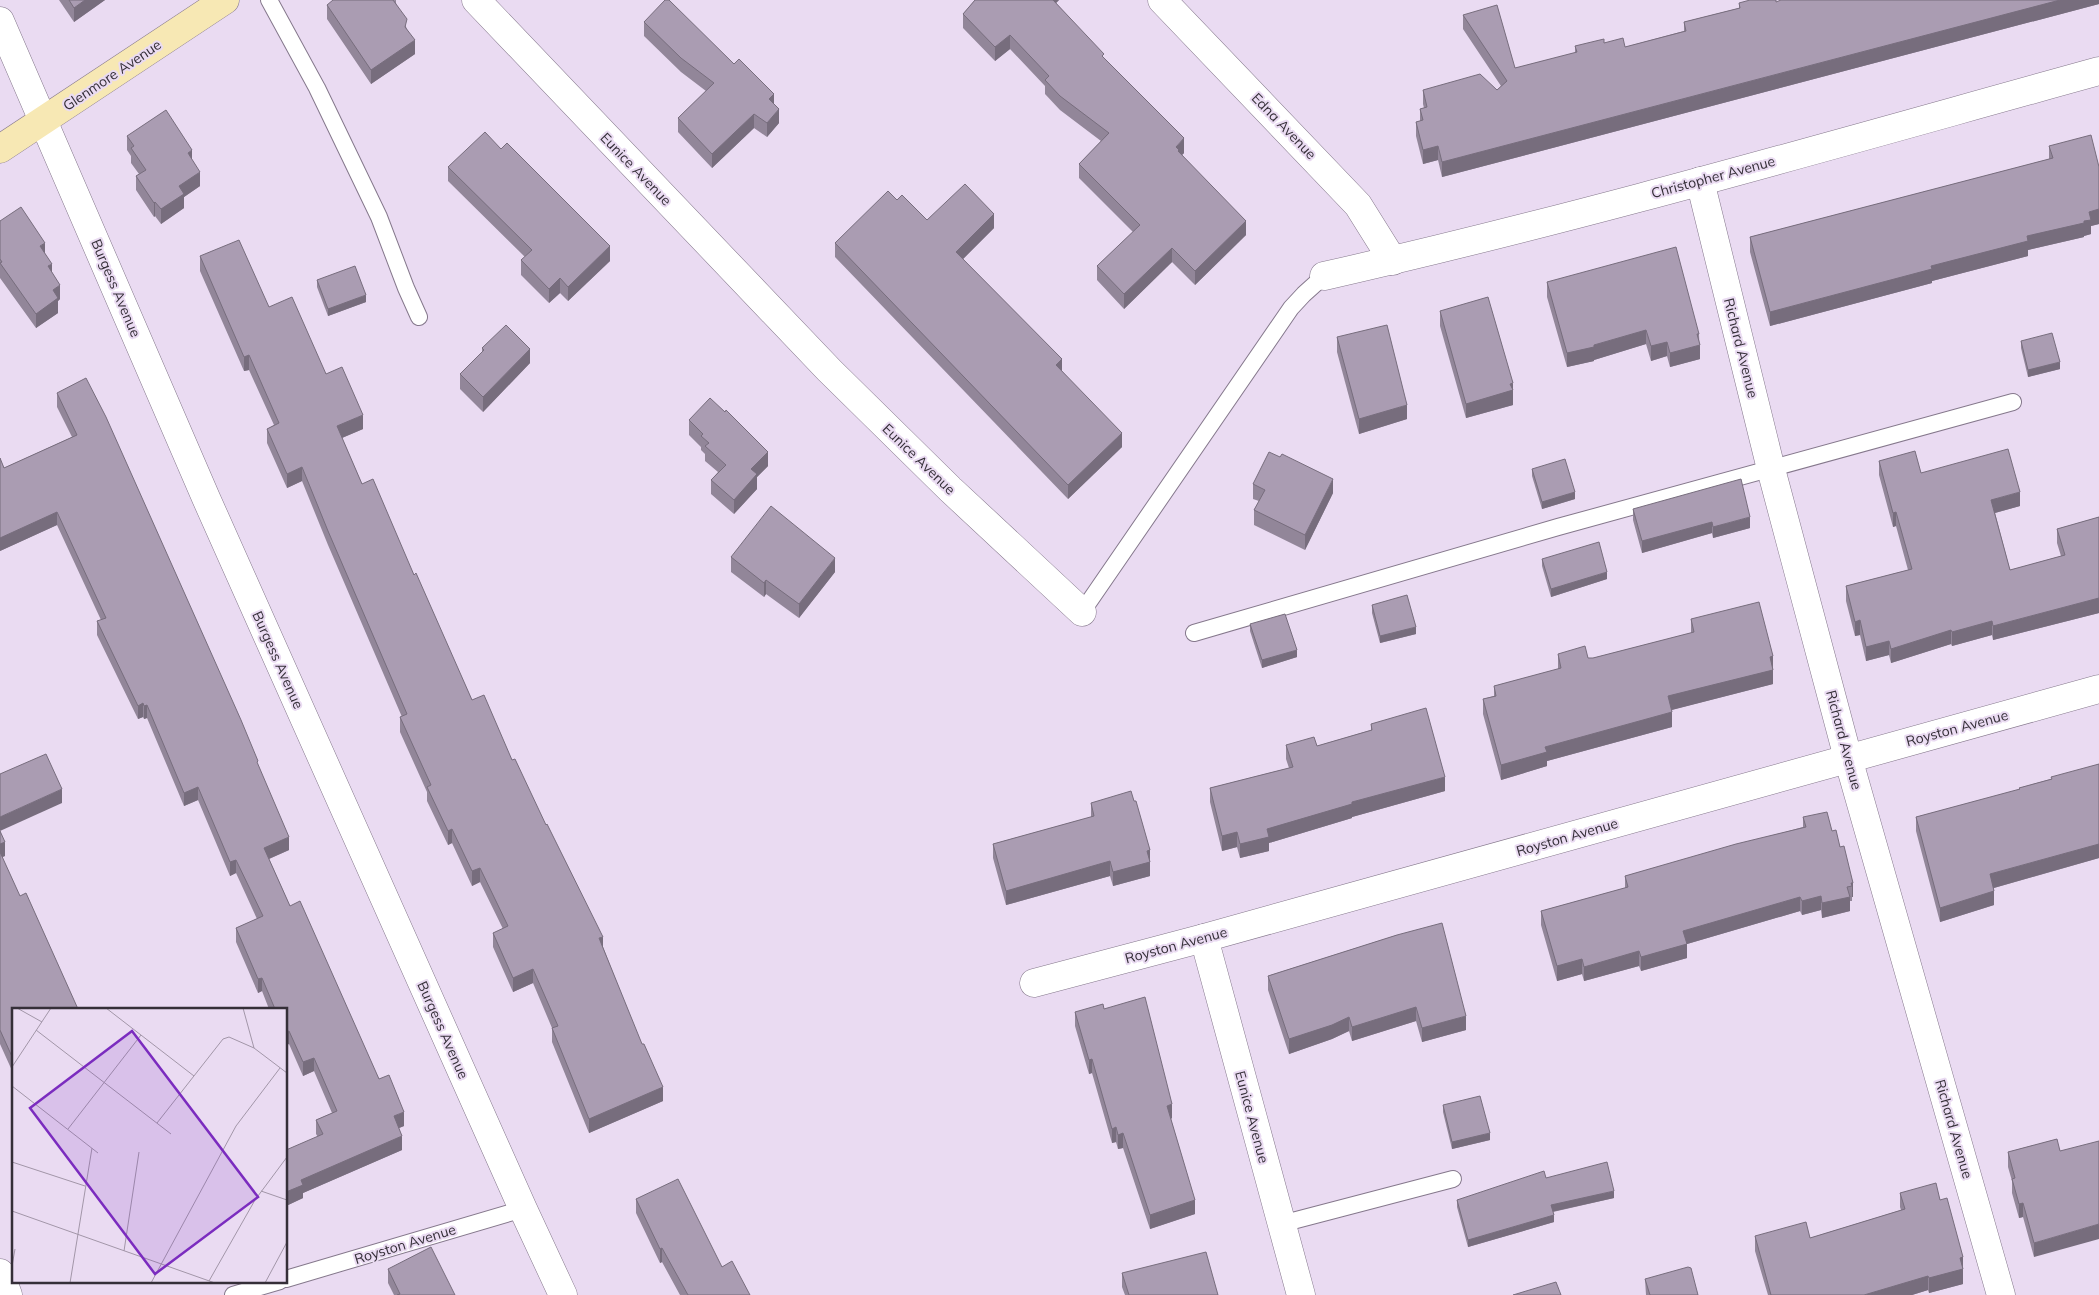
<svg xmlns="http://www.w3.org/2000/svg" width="2099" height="1295" viewBox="0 0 2099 1295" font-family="Mulish,sans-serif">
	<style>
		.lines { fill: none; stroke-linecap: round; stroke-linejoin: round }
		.lane-casing { stroke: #85788c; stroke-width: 18 }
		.street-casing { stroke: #85788c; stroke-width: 29 }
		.secondary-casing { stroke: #85788c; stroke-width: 29 }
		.lane { stroke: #fff; stroke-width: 16 }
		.street { stroke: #fff; stroke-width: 28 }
		.secondary { stroke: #f7e8b4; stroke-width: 28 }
		.wall { fill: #928699 }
		.shaded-wall { fill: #776d7d }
		.building { fill: #aa9cb2; stroke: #776d7d }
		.labels { text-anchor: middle; stroke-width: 4; stroke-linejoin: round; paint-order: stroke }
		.street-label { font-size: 14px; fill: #352f38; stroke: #eadbf2 }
		.inset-road { fill: none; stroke: #a296a8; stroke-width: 1 }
		.view { fill: #7b2cbf; fill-opacity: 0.15; stroke: #7b2cbf; stroke-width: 2.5 }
		.inset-edge { fill: none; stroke: #352f38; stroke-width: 2.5 }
	</style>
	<rect width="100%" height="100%" fill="#eadbf2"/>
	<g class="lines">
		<g class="lane-casing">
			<g id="lane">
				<polyline points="269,0 317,88 379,217 406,288 419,317"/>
				<polyline points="1082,612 1291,308 1304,294 1324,276"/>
				<polyline points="1194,633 1558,527 2013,402"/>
				<polyline points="1281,1224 1453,1179"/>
				<polyline points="286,1279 523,1209"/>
				<polyline points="233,1295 280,1281"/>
			</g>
		</g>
		<g class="street-casing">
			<g id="street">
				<polyline points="476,0 829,370 950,489 1082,612"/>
				<polyline points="1162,0 1358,205 1393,261"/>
				<polyline points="0,21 206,498 523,1209 563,1295"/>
				<polyline points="1700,181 1771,469 1848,758 2001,1295"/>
				<path d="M 1324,276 C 1585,217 1842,142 2099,71"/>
				<polyline points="1204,938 1301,1295"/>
				<polyline points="1034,983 1204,938 2099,689"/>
				<polyline points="0,1273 8,1295"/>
			</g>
		</g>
		<g class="secondary-casing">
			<polyline id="secondary" points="0,149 225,0"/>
		</g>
		<use href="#lane" class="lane"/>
		<use href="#street" class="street"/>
		<use href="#secondary" class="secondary"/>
	</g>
	<g class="wall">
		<polygon points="59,0 105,0 74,22"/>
		<polygon points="396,0 396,3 407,29 415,54 371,84 327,19 327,5"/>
		<polygon points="975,0 1059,0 1056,3 1104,58 1184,153 1182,155 1246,235 1195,285 1172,262 1124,309 1097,280 1097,266 1133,232 1079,178 1079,164 1101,141 1060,110 1045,94 1045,86 1010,49 995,61 963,28 963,14"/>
		<polygon points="2099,0 2099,4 1442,177 1438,160 1423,164 1416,136 1416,122 1420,121 1420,109 1424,108 1423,104 1423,90 1497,90 1501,86 1463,29 1463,15 1515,68 1575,53 1575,46 1604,43 1625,47 1684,31 1684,22 1739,8 1739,3"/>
		<polygon points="644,22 774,105 779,123 767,137 754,128 712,168 678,132 678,118 706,91 681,72 644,36"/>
		<polygon points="127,136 192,160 200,186 184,197 184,208 161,224 155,216 154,217 136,190 136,176 139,174 131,163 131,156 127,150"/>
		<polygon points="2049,146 2099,167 2099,224 2091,226 2091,234 2084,236 2084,237 2028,250 2028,256 1932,281 1932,283 1770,326 1750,252 1750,237 2049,159"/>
		<polygon points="448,167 610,261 568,301 560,293 549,303 521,275 521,260 525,257 448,181"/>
		<polygon points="897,200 927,220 994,228 963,259 1062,371 1122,447 1068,499 835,257 835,243"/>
		<polygon points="0,221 45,254 52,272 60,299 58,301 58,313 36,328 0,278"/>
		<polygon points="200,256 269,307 326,374 363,429 342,438 362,484 414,575 472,700 512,760 603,947 663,1101 589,1133 552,1042 552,1028 533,983 513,992 493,947 493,933 503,929 480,882 472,886 452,843 448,845 427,801 427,792 400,732 400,717 402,717 328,545 302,481 287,488 267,443 267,429 274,425 249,370 244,371 200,271"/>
		<polygon points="317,280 366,302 328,316 317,287"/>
		<polygon points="1547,282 1699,334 1700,359 1670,367 1667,356 1651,361 1646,344 1594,360 1594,361 1567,367 1547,297"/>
		<polygon points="1440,311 1513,397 1513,405 1466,418 1440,326"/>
		<polygon points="1337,337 1407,419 1359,434 1337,352"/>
		<polygon points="2021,341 2060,369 2028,377 2021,348"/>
		<polygon points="482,348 530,363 483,412 460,389 460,374 482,353"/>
		<polygon points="57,393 258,766 289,850 269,859 290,906 379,1079 404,1126 399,1128 402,1150 303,1193 303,1198 286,1206 318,1137 316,1134 316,1120 332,1113 314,1071 303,1076 289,1044 286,1045 286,1009 269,1009 262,991 258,993 236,942 236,928 257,919 236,873 230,876 198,800 184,806 147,718 144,719 143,717 138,719 97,635 97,621 101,620 57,525 0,551 0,458 4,468 72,437 57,407"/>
		<polygon points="689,420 768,466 757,477 757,489 734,514 711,494 711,480 718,472 705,461 705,454 701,450 701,447 689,435"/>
		<polygon points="1280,457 1333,493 1305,550 1254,525 1254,510 1259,501 1253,499 1253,484"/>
		<polygon points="1879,461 1921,473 2020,506 1995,513 2010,570 2061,556 2057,543 2057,529 2099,517 2099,613 1993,640 1992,635 1952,646 1951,644 1891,663 1889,655 1866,661 1860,635 1855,636 1846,601 1846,586 1908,570 1896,526 1893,527 1879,475"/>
		<polygon points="1532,469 1575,499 1542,509 1532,476"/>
		<polygon points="1633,509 1750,528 1713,538 1712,533 1642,553 1633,520"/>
		<polygon points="731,557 835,572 799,618 766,594 764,597 731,572"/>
		<polygon points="1542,559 1607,579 1551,597 1542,566"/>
		<polygon points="1372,605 1416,634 1380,643 1372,613"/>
		<polygon points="1691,619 1773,656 1773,684 1671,710 1672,727 1547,761 1547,766 1501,780 1483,714 1483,699 1494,696 1494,686 1558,669 1558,654 1588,658 1593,658 1691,633"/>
		<polygon points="1250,624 1297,657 1262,668 1250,631"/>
		<polygon points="1371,724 1445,791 1352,817 1352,818 1269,843 1269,851 1240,858 1237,847 1222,851 1210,802 1210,788 1289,768 1286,759 1286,745 1317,746 1371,730"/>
		<polygon points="2099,764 2099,858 1994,888 1994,905 1940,922 1916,831 1916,817 2019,790 2019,788 2051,779"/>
		<polygon points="1091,803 1150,850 1150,876 1113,886 1110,876 1006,905 993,858 993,844 1091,817"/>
		<polygon points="1803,817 1832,831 1840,847 1853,883 1853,897 1852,897 1852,901 1850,901 1850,911 1822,918 1821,910 1802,915 1800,911 1687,944 1687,958 1641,971 1639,966 1584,981 1582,974 1557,981 1541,925 1541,911 1625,888 1625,876 1803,827"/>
		<polygon points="0,831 5,856 2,857 14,1009 14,1075 0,1044"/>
		<polygon points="1397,935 1466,1030 1422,1042 1416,1021 1352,1041 1349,1031 1332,1039 1289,1054 1268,990 1268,976"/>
		<polygon points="1104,1009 1172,1118 1171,1119 1195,1214 1150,1229 1123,1148 1118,1149 1116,1142 1112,1143 1092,1073 1089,1074 1075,1026 1075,1012"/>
		<polygon points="1443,1105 1490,1140 1452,1149 1443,1112"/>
		<polygon points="2057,1139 2034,1257 2023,1217 2019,1218 2012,1193 2012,1181 2008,1167 2008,1152"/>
		<polygon points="1546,1178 1614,1198 1553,1212 1554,1222 1468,1247 1457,1207 1457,1200"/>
		<polygon points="1900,1193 1940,1200 1963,1257 1963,1284 1929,1293 1928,1290 1912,1295 1768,1295 1755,1251 1755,1236 1810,1238 1901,1210 1900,1207"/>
		<polygon points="636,1199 722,1267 750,1295 680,1295 662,1262 660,1263 636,1213"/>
		<polygon points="388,1269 455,1295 394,1295 388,1283"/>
		<polygon points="1122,1273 1218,1295 1125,1295 1122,1287"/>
		<polygon points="1645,1279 1698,1295 1646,1295"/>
	</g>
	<g class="shaded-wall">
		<polygon points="85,0 105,0 74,22 74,8"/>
		<polygon points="1049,0 1059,0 1049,10"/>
		<polygon points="2060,0 2099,0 2099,4 1442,177 1442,162"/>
		<polygon points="1010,35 1010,49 995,61 995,47"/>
		<polygon points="415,40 415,54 371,84 371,70"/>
		<polygon points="774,94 774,109 769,99"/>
		<polygon points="779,109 779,123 767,137 767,123"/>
		<polygon points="754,114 754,128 712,168 712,154"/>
		<polygon points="1184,138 1184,153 1179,158 1176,147"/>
		<polygon points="1438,146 1438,160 1423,164 1423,150"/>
		<polygon points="192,150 192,164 188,153"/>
		<polygon points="200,172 200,186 184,197 184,208 161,224 161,209 179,186"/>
		<polygon points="155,202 155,216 154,217 154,203"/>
		<polygon points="2099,209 2099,224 2091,226 2091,234 2084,236 2084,237 2028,250 2028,256 1932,281 1932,283 1770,326 1770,312 1931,266 2027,236 2084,221 2089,212"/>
		<polygon points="994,214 994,228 956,266 956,252"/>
		<polygon points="1246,221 1246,235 1195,285 1195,271"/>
		<polygon points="45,243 45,257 40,246"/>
		<polygon points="610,246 610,261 568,301 568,287"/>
		<polygon points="1172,248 1172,262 1124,309 1124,294"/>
		<polygon points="52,264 52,278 48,266"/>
		<polygon points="560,278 560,293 549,303 549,289"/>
		<polygon points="60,285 60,299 58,301 58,313 36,328 36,314 53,290"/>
		<polygon points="366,295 366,302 328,316 328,309"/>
		<polygon points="1646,330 1646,344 1594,360 1594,361 1567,367 1567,353"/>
		<polygon points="1667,342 1667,356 1651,361 1651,346"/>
		<polygon points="1700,345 1700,359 1670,367 1670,353"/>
		<polygon points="530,349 530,363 483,412 483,397"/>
		<polygon points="249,355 249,370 244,371 244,357"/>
		<polygon points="1062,359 1062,373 1056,365"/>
		<polygon points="2060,362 2060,369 2028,377 2028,370"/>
		<polygon points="1513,383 1513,405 1466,418 1466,404"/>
		<polygon points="1407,405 1407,419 1359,434 1359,419"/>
		<polygon points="363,415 363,429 337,440 337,426"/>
		<polygon points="1122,433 1122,447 1068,499 1068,485"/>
		<polygon points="768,452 768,466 757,477 757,489 734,514 734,500 751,469"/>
		<polygon points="302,467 302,481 287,488 287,474"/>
		<polygon points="1333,479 1333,493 1305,550 1305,535"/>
		<polygon points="1575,492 1575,499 1542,509 1542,502"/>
		<polygon points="2020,492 2020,506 1991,514 1991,500"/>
		<polygon points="57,512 57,525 0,551 0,538"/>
		<polygon points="1896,512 1896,526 1893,527 1893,513"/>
		<polygon points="1750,517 1750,528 1713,538 1713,527"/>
		<polygon points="1712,522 1712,533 1642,553 1642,541"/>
		<polygon points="835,558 835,572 799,618 799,604"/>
		<polygon points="1607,572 1607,579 1551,597 1551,589"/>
		<polygon points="766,580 766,594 764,597 764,583"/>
		<polygon points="2099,598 2099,613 1993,640 1993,626"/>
		<polygon points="1860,620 1860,635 1855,636 1855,622"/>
		<polygon points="1992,621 1992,635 1952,646 1952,632"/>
		<polygon points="1416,627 1416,634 1380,643 1380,636"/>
		<polygon points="1951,630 1951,644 1891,663 1891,649"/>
		<polygon points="1889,641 1889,655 1866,661 1866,647"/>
		<polygon points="1297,650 1297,657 1262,668 1262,660"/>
		<polygon points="1773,656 1773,684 1668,711 1668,696"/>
		<polygon points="143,703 143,717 138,719 138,706"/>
		<polygon points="147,705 147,718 144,719 144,706"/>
		<polygon points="1672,712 1672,727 1547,761 1547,766 1501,780 1501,765 1545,747"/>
		<polygon points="1445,777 1445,791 1352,817 1352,818 1269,843 1269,851 1240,858 1240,844 1267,829 1352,802"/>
		<polygon points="198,787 198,800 184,806 184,793"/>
		<polygon points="62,789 62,803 0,831 0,817"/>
		<polygon points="452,829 452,843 448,845 448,831"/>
		<polygon points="1237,832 1237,847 1222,851 1222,836"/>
		<polygon points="289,837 289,850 264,861 264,848"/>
		<polygon points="5,842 5,856 0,858 0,844"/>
		<polygon points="2099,844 2099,858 1990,889 1990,874"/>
		<polygon points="1150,850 1150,876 1113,886 1113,872"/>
		<polygon points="236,860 236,873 230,876 230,862"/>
		<polygon points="1110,861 1110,876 1006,905 1006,891"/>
		<polygon points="480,868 480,882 472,886 472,871"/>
		<polygon points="1851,883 1853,883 1853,897 1852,897 1852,886"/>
		<polygon points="1994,891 1994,905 1940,922 1940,908"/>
		<polygon points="1821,896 1821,910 1802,915 1802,901"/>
		<polygon points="1800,897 1800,911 1687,944 1687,958 1641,971 1641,957 1683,931"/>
		<polygon points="1850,897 1850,911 1822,918 1822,903"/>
		<polygon points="603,937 603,951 599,938"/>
		<polygon points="1639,951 1639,966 1584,981 1584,967"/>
		<polygon points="1582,959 1582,974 1557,981 1557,966"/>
		<polygon points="533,969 533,983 513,992 513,978"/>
		<polygon points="262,978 262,991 258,993 258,979"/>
		<polygon points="1416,1007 1416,1021 1352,1041 1352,1027"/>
		<polygon points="1466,1016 1466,1030 1422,1042 1422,1028"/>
		<polygon points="1349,1017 1349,1031 1332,1039 1289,1054 1289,1039"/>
		<polygon points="289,1031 289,1044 286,1045 286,1032"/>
		<polygon points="314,1058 314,1071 303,1076 303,1062"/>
		<polygon points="1092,1059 1092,1073 1089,1074 1089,1060"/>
		<polygon points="663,1087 663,1101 589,1133 589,1119"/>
		<polygon points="1172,1104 1172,1118 1167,1120 1167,1106"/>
		<polygon points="404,1112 404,1126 394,1130 394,1116"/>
		<polygon points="1116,1127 1116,1142 1112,1143 1112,1129"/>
		<polygon points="1123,1133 1123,1148 1118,1149 1118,1135"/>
		<polygon points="1490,1133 1490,1140 1452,1149 1452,1142"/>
		<polygon points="402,1136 402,1150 303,1193 303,1198 286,1206 286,1192 301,1180"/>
		<polygon points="1614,1191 1614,1198 1551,1212 1551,1205"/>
		<polygon points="1195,1200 1195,1214 1150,1229 1150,1215"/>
		<polygon points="2023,1203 2023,1217 2019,1218 2019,1204"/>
		<polygon points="1554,1215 1554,1222 1468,1247 1468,1240"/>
		<polygon points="2099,1224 2099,1239 2034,1257 2034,1243"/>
		<polygon points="662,1248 662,1262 660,1263 660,1249"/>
		<polygon points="1963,1257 1963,1284 1929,1293 1929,1278 1960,1258"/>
		<polygon points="1928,1276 1928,1290 1912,1295 1864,1295"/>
	</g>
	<g class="building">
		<polygon points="69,0 85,0 74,8"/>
		<polygon points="333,0 393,0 407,19 405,27 415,40 371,70 327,5"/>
		<polygon points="665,0 669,0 734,64 739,59 774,94 769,99 779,109 767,123 754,114 712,154 678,118 714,83 681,58 644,22"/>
		<polygon points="975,0 1053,0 1104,54 1102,56 1184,138 1176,147 1179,150 1178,151 1246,221 1195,271 1172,248 1124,294 1097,266 1140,225 1079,164 1109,133 1060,96 1045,80 1049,76 1010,35 995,47 963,14"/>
		<polygon points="1750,0 1776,0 1776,2 1781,0 2060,0 1442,162 1438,146 1423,150 1416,122 1423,120 1420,109 1427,107 1423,90 1480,74 1497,90 1507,81 1463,15 1497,5 1515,68 1577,52 1575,46 1604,39 1604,43 1623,38 1625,47 1686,31 1684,22 1740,8 1739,3"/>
		<polygon points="166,110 192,150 188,153 200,172 179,186 184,194 161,209 155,202 154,203 136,176 146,170 131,148 134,146 127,136"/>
		<polygon points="485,132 501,149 507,143 610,246 568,287 560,278 549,289 521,260 532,250 448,167"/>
		<polygon points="2091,135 2099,167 2099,209 2089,212 2091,220 2084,221 2084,223 2027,236 2028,241 1931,266 1932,269 1770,312 1750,237 2053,158 2049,146"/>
		<polygon points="965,184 994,214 956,252 1062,359 1056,365 1122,433 1068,485 835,243 888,191 897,200 902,195 927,220"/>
		<polygon points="21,207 45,243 40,246 52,264 48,266 60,285 53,290 58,298 36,314 0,263 2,262 0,259 0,221"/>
		<polygon points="239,240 269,307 292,297 326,374 342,367 363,415 337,426 362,484 373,479 414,575 416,573 472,700 484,695 512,760 515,759 546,825 547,824 603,937 599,938 642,1044 644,1044 663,1087 589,1119 552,1028 558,1026 533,969 513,978 493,933 508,926 480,868 472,871 452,829 448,831 427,787 431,785 400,717 407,714 328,531 302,467 287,474 267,429 279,423 249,355 244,357 200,256"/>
		<polygon points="1676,247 1699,334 1697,334 1700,345 1670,353 1667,342 1651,346 1646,330 1594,345 1594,347 1567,353 1547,282"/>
		<polygon points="355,266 366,295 328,309 317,280"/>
		<polygon points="1488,297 1513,383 1510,384 1513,390 1466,404 1440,311"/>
		<polygon points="506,325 530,349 483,397 460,374 484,350 482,348"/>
		<polygon points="1387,325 1407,405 1359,419 1337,337"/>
		<polygon points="2052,333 2060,362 2028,370 2021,341"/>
		<polygon points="86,378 106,417 241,720 258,761 257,762 289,837 264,848 290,906 300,901 379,1079 389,1075 404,1112 394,1116 402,1136 301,1180 303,1185 286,1192 286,1150 323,1134 316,1120 337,1111 314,1058 303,1062 289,1031 286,1032 286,1009 275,1009 262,978 258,979 236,928 263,916 236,860 230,862 198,787 184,793 147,705 144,706 143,703 138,706 97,621 106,618 57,512 0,538 0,458 4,468 77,435 57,393"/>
		<polygon points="710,398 725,412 726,410 768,452 751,469 757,474 734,500 711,480 726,465 705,446 709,443 701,436 703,434 689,420"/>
		<polygon points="2008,449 2020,492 1991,500 2010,570 2065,555 2057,529 2099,517 2099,598 1993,626 1992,621 1952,632 1951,630 1891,649 1889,641 1866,647 1860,620 1855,622 1846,586 1912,569 1896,512 1893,513 1879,461 1915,451 1921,473"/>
		<polygon points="1269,452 1280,457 1282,454 1333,479 1305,535 1254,510 1265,490 1253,484"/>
		<polygon points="1565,459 1575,492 1542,502 1532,469"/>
		<polygon points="1741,479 1750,517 1713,527 1712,522 1642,541 1633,509"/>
		<polygon points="771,506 835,558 799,604 766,580 764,583 731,557"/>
		<polygon points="1599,542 1607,572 1551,589 1542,559"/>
		<polygon points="1407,595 1416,627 1380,636 1372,605"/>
		<polygon points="1759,602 1773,656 1770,657 1773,670 1668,696 1672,712 1545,747 1547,752 1501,765 1483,699 1496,696 1494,686 1561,668 1558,654 1585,646 1588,658 1593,658 1694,632 1691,619"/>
		<polygon points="1285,614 1297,650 1262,660 1250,624"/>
		<polygon points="1426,708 1445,777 1352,802 1352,804 1267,829 1269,837 1240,844 1237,832 1222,836 1210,788 1293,767 1286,745 1314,737 1317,746 1372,730 1371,724"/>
		<polygon points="46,754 62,789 0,817 0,774"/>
		<polygon points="2099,764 2099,844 1990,874 1994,891 1940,908 1916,817 2020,789 2019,788 2052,779 2051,777"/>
		<polygon points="1131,791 1134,801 1136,801 1150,850 1147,851 1150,862 1113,872 1110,861 1006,891 993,844 1094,816 1091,803"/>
		<polygon points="1827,812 1832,831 1836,830 1840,847 1844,846 1853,883 1851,883 1852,886 1847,887 1850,897 1822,903 1821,896 1802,901 1800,897 1683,931 1687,944 1641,957 1639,951 1584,967 1582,959 1557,966 1541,911 1628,887 1625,876 1736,844 1806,827 1803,817"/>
		<polygon points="0,831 5,842 0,844"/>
		<polygon points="0,852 20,896 26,893 78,1009 14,1009 14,1061 0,1030"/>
		<polygon points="1442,923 1466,1016 1422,1028 1416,1007 1352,1027 1349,1017 1332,1025 1289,1039 1268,976 1397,935"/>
		<polygon points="1145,997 1172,1104 1167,1106 1195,1200 1150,1215 1123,1133 1118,1135 1116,1127 1112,1129 1092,1059 1089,1060 1075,1012 1103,1004 1104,1009"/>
		<polygon points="1480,1096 1490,1133 1452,1142 1443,1105"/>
		<polygon points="2057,1139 2060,1151 2099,1141 2099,1224 2034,1243 2023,1203 2019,1204 2012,1179 2015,1178 2008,1152"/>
		<polygon points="1607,1162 1614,1191 1551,1205 1554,1215 1468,1240 1457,1200 1544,1171 1546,1178"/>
		<polygon points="678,1179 722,1267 732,1261 750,1295 688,1295 662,1248 660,1249 636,1199"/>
		<polygon points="1936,1183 1940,1200 1947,1198 1963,1257 1960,1258 1963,1269 1929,1278 1928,1276 1864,1295 1771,1295 1755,1236 1806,1222 1810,1238 1905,1209 1900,1193"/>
		<polygon points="431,1247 455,1295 397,1295 400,1294 388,1269"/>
		<polygon points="1206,1252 1218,1295 1129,1295 1122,1273"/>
		<polygon points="1688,1267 1691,1268 1698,1295 1650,1295 1645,1279"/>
		<polygon points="1556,1282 1561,1295 1513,1295"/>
	</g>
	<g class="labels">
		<g class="street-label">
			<text transform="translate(112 75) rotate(-34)" y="5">Glenmore Avenue</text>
			<text transform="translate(1284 126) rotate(46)" y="5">Edna Avenue</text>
			<text transform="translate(636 169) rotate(46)" y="5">Eunice Avenue</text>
			<text transform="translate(1713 177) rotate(-15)" y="5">Christopher Avenue</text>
			<text transform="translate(116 288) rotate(67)" y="5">Burgess Avenue</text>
			<text transform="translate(1741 348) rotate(76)" y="5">Richard Avenue</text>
			<text transform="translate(919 459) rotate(44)" y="5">Eunice Avenue</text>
			<text transform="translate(278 660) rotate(66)" y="5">Burgess Avenue</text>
			<text transform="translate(1957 728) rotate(-15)" y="5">Royston Avenue</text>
			<text transform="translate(1844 740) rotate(75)" y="5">Richard Avenue</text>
			<text transform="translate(1567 837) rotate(-16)" y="5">Royston Avenue</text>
			<text transform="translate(1176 945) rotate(-15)" y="5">Royston Avenue</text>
			<text transform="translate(443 1030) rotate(66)" y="5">Burgess Avenue</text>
			<text transform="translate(1252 1117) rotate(75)" y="5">Eunice Avenue</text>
			<text transform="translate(1954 1129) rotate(74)" y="5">Richard Avenue</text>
			<text transform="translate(405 1244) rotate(-17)" y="5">Royston Avenue</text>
		</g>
	</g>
	<g transform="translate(12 1008)">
		<rect width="275" height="275" fill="#eadbf2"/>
		<path class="inset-road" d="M 5,0 L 30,14M 94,0 L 182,68M 231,0 L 242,40 L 275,65M 24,22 L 159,126M 0,59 L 39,0M 0,78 L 86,145M 145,115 L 211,31 L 217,29 L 242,40M 56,121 L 129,27M 0,154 L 73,178M 249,183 L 275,192M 0,203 L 203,275M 112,243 L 127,144M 0,258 L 3,241M 197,273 L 243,192 L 275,149M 58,275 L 80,140M 139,275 L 224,118 L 268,60M 253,275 L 275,234"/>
		<path class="view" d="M 120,23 L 246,189 L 143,266 L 18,100 Z"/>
		<rect width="275" height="275" class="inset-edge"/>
	</g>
</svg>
